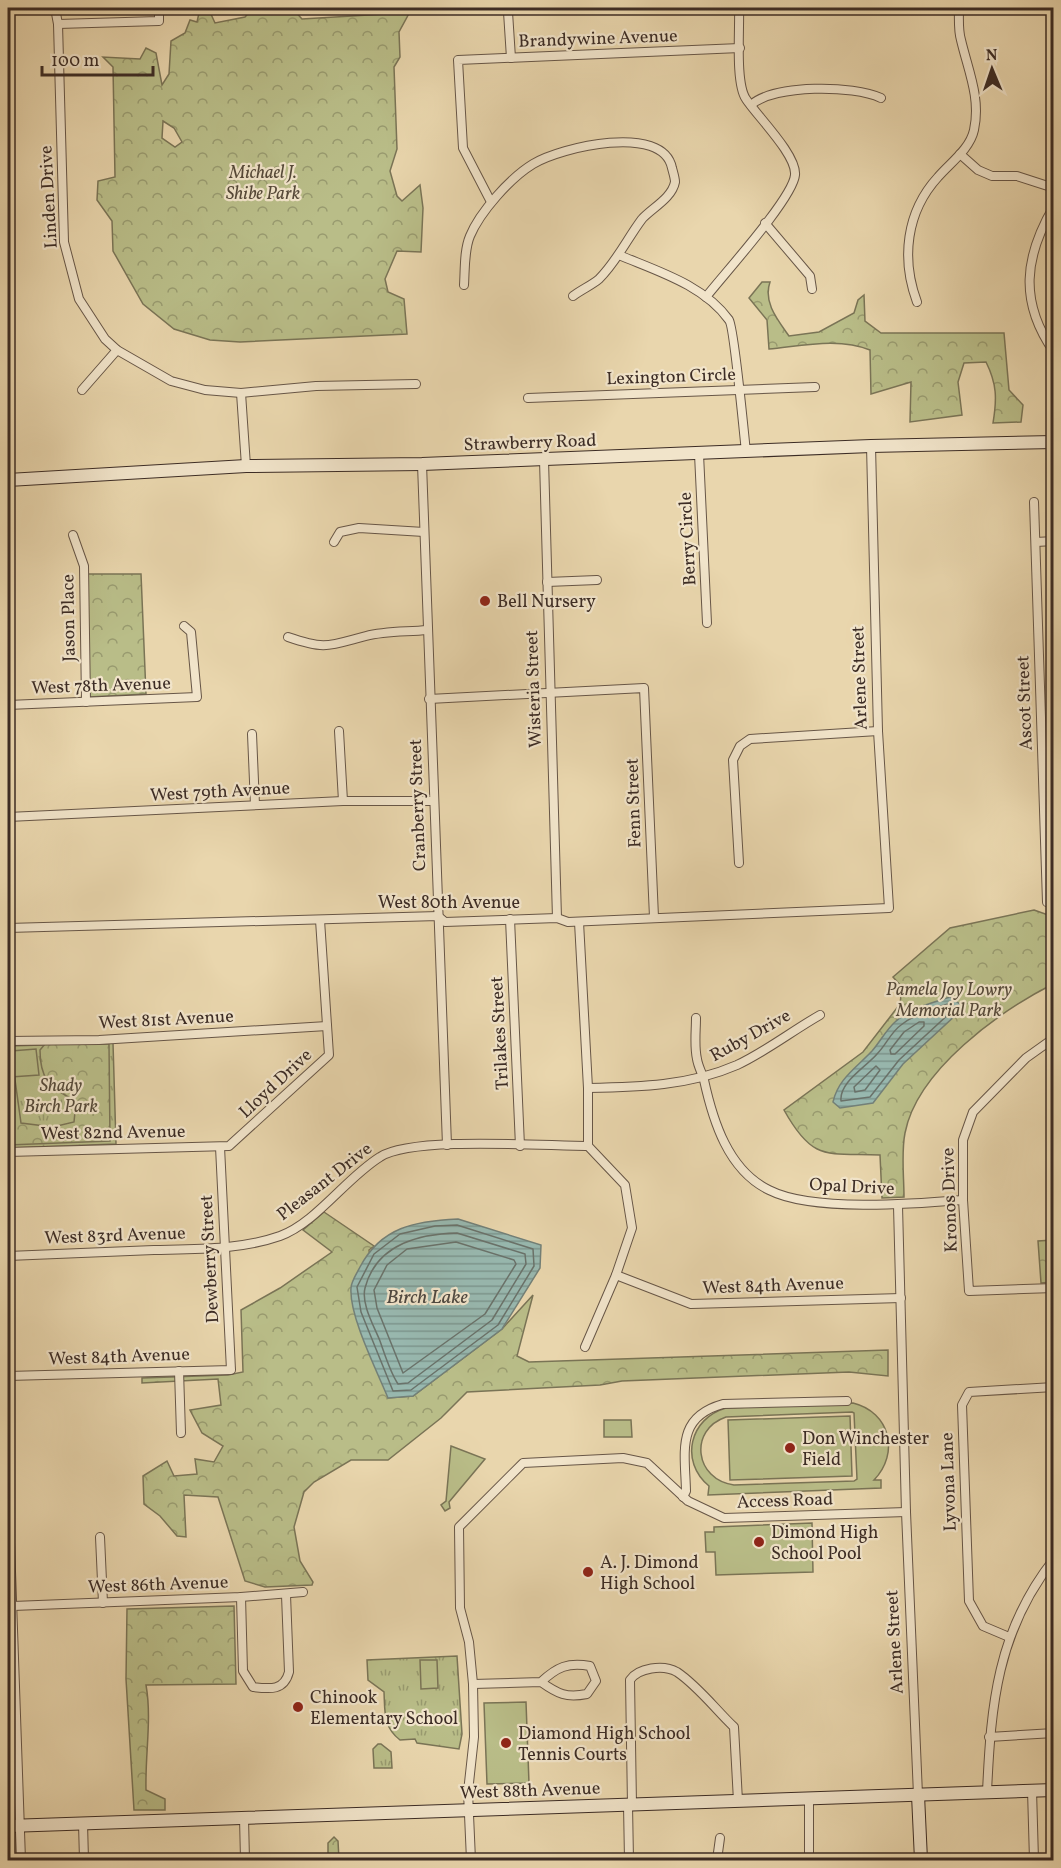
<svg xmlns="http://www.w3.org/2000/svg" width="1061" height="1868" viewBox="0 0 1061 1868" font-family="Vollkorn,serif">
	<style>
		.grass { fill: url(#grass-tufts); stroke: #7a7456; stroke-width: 1.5 }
		.forest { fill: url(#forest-crowns); stroke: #7a7456; stroke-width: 1.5; fill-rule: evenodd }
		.pitch { fill: #b9bd88; stroke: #7a7456; stroke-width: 1.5; fill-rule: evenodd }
		.water { fill: url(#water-rules); stroke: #738078; stroke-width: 1.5 }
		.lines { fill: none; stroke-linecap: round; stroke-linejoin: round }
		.shore { stroke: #6a726a; stroke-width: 1.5 }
		.street-casing { stroke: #675647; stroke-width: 10 }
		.secondary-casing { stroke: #3c2c25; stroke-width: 14 }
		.street { stroke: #f1e4ca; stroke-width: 8 }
		.secondary { stroke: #f1e4ca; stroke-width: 12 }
		.poi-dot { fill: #8f2418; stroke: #f1e4ca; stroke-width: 2 }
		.labels { text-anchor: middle; stroke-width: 4.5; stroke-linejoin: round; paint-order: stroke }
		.street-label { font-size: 18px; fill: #3c2c25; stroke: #f1e4ca }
		.park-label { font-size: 18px; font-style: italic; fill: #554939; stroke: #f1e4ca }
		.poi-label { font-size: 18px; fill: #3c2c25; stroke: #f1e4ca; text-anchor: start }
		.water-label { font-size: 20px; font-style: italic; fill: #4e4841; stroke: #f1e4ca }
	</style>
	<defs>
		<pattern id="grass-tufts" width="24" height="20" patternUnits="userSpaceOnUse" patternTransform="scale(1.5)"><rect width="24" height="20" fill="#b9bd88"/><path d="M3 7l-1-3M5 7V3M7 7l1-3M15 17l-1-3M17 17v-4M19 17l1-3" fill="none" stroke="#989a6f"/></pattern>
		<pattern id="forest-crowns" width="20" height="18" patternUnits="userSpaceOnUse" patternTransform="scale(1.5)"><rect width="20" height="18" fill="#b9bd88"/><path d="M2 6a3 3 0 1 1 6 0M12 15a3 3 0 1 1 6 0" fill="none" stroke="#989a6f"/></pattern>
		<pattern id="water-rules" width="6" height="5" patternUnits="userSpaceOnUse" patternTransform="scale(1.5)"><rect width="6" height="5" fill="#98b8af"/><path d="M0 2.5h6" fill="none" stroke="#7d968e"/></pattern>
	</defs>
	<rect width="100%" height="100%" fill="#e9d6ad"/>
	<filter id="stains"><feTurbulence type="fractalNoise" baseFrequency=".00333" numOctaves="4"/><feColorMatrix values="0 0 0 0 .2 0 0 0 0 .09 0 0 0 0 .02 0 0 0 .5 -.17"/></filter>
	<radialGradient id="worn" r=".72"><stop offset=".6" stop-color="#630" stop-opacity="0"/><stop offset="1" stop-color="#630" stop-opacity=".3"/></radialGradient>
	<g class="grass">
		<polygon points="113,1043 116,1144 8,1148 8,1046"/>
		<path d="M 457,1656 L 462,1734 L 459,1749 L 417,1743 L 415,1739 L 400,1740 C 383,1727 385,1712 384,1692 L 368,1680 L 367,1660 Z"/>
		<polygon points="378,1744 381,1744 391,1752 392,1768 374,1768 373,1749"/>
	</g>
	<g class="forest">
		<path d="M 253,8 L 292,8 L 302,19 L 385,14 L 393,8 L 412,8 L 399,32 L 400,57 L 394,67 L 397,149 L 390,171 L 397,196 L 402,201 L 420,185 L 423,208 L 421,252 L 397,251 L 385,279 L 388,292 L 404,299 L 407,334 L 240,342 L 210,340 L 174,329 L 143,304 L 113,251 L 112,221 L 97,200 L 98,181 L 115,177 L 113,67 L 103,57 L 140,59 L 146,48 L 156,53 L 162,85 L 169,74 L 171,41 L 185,33 L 190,20 L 197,22 L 199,13 L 210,12 L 215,23 L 245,17 ZM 163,121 L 174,128 L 182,142 L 175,147 L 162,138 Z"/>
		<path d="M 762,282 L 770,282 C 763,302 777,319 789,336 L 819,332 L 854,313 L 858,300 L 864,295 L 865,321 L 881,333 L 1004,333 L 1009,390 L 1023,405 L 1021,422 L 993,423 C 997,399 997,384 986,362 L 964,363 L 958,382 L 962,415 L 910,422 L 911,382 L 871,394 L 870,350 C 839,337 801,346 769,349 L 767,320 L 749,298 Z"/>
		<polygon points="86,574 141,574 146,694 89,697"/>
		<path d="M 1034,910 L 1048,915 L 1053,913 L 1054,972 L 1051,973 L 1053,984 C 1000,1011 917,1070 905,1133 C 901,1153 904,1177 904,1197 L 882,1198 L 880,1155 C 826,1153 813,1162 784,1110 L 863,1052 L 900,1004 L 902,987 L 893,977 L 950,928 Z"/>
		<path d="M 45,1044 L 109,1044 L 110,1141 L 8,1145 L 8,1052 L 11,1051 L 21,1123 L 53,1127 L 74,1122 L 76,1102 C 51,1086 40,1082 40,1050 Z"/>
		<polygon points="324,1212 374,1246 369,1250 388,1398 413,1396 502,1329 533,1295 517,1356 529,1362 888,1350 888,1376 849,1372 622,1381 600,1385 467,1392 441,1418 388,1460 351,1460 314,1482 304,1492 294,1527 300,1561 313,1582 312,1585 265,1587 245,1581 218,1497 184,1495 186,1537 177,1536 160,1516 144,1504 143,1476 167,1461 174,1476 197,1474 195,1459 214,1462 223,1446 202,1433 190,1410 221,1405 218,1379 142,1383 142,1378 228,1375 243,1372 241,1310 280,1288 332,1252 303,1230"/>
		<polygon points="1053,1240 1053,1282 1041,1283 1038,1241"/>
		<path d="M 234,1606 L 236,1684 L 146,1685 C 152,1719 145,1754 146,1790 L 165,1799 L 165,1810 L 134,1810 L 126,1679 L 127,1609 Z"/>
		<polygon points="334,1837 338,1841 339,1860 328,1860 328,1843"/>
	</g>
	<g class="pitch">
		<polygon points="36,1049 39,1075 11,1077 8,1059 11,1051"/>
		<path d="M 853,1403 C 890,1412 900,1453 874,1480 L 881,1480 L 881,1488 L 708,1495 L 709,1486 C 679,1461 690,1418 726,1408 ZM 852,1412 L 854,1413 L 857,1479 L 854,1481 L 734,1485 C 695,1480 688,1430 726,1417 Z"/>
		<polygon points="850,1416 852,1476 730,1480 728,1420"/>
		<polygon points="604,1420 631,1420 632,1437 604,1437"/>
		<polygon points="451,1446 485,1459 449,1502 450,1508 445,1511 441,1505 446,1501"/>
		<polygon points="812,1523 813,1572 716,1575 715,1552 706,1552 705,1532 714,1532 714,1527"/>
		<polygon points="420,1660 437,1660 438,1688 421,1689"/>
		<polygon points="526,1702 529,1783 487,1784 484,1703"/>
	</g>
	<g class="water">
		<path d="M 950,997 L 960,1004 L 958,1013 L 903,1064 L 873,1103 L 840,1108 L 833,1102 C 838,1079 856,1068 872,1051 C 880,1042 886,1030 895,1022 C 910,1008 932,1003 950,997 Z"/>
		<path d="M 458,1219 L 541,1245 L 540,1268 L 502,1329 L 413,1396 L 388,1398 C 377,1371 349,1316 351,1288 C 351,1282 357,1273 360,1267 C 381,1227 415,1221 458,1219 Z"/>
	</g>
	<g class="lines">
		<g class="shore">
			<path d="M 948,1004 L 953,1006 L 952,1011 L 899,1060 L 870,1097 L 841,1101 C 839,1082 866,1067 877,1054 C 886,1045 891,1032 901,1025 C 915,1014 931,1009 948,1004 Z"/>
			<polygon points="919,1022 924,1022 924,1026 895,1054 891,1054 890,1050 904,1032"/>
			<polygon points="876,1066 880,1070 865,1090 855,1092 854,1087"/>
			<polygon points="457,1225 533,1249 534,1266 498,1325 411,1390 393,1391 361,1312 357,1287 374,1254 400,1234 435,1226"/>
			<path d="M 457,1233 L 525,1254 L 526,1264 L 492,1320 L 408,1383 L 398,1384 C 390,1372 385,1355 380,1341 C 374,1326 361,1304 365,1288 C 376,1245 418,1234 457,1233 Z"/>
			<polygon points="456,1242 514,1260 516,1264 485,1314 403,1373 377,1308 374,1290 387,1265 407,1249"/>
		</g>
		<g class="street-casing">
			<g id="street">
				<polyline points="55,8 58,24 64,242 79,299 105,339 117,350 171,381 205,390 241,393 316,386 416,384"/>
				<polyline points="508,12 511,58"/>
				<polyline points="58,24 159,21 159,8"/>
				<path d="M 751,105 C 775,84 853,85 881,98"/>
				<polyline points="960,154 978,170 992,176 1017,176 1054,188"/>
				<polyline points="491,202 463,148 458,60 740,48"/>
				<path d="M 1054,206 C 1024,257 1019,302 1054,352"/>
				<polyline points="765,223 810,276 812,289"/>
				<path d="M 619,255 C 657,271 704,285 729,320 C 734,326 744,434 746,452"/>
				<path d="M 464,285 C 465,270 464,250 470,236 C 480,212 510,178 533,164 C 561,147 663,123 672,168 C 673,172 675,178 675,182 C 672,198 652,208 642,219 C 627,239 617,261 599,279 C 592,285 581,290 573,296"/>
				<path d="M 706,297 C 724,274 793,198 795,175 C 797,155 757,116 746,99 C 735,83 740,28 739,8"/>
				<path d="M 917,302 C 901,259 906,212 938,177 C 950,163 970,149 974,130 C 981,98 968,70 961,40 C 958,30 959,18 959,8"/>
				<polyline points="82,390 117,350"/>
				<polyline points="241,393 246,466"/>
				<polyline points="528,398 815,387"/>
				<polyline points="699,454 707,623"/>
				<polyline points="544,460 557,918"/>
				<polyline points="422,464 447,1145"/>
				<polyline points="1034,502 1047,902"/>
				<polyline points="73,535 84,566 86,702"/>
				<polyline points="334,542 340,532 359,528 424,532"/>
				<polyline points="1036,542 1054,541"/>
				<polyline points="547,582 597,580"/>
				<path d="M 288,637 C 326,650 328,646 366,636 C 385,631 407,632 427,630"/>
				<polyline points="429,699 644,688 654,917"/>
				<polyline points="8,705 197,697 191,632 184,626"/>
				<polyline points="339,731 343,801"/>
				<polyline points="252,734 255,805"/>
				<polyline points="8,817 343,801 434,801"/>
				<polyline points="739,863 733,760 740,746 750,739 878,731"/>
				<polyline points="510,919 520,1146"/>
				<polyline points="579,922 588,1088 588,1146 625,1185 632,1228 616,1275 585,1347"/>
				<polyline points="8,928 438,916 445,922 557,918 568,922 889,908 878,731 871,446"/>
				<path d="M 696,1018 C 696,1031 694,1046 697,1059 C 698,1066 702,1073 704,1080 C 713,1121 728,1170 769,1190 C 812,1212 913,1204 963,1200"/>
				<polyline points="1054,1038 1026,1058 973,1112 963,1140 963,1200 969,1291 1054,1288"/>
				<polyline points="8,1041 99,1040 327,1026"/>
				<path d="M 588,1088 C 639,1087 689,1086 737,1065 C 765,1052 792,1031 820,1015"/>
				<polyline points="8,1152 229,1146 329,1055 320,920"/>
				<polyline points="898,1206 906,1512 918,1795"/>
				<path d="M 8,1256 C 56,1254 105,1252 154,1250 C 196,1249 240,1250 280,1236 C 316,1223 346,1178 380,1157 C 412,1136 544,1146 588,1146"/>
				<polyline points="616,1275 691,1304 901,1298"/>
				<polyline points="179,1371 181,1433"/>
				<polyline points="8,1376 231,1370 220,1147"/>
				<polyline points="8,1485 21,1860"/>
				<path d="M 683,1497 L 686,1491 C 685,1451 676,1417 723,1404 L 847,1401"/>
				<polyline points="100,1537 103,1603"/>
				<path d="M 241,1597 L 243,1671 L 253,1687 C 270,1689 284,1691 289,1672 L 286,1595"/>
				<polyline points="13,1606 241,1597 303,1592"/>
				<polyline points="1009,1637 983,1626 969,1601 962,1405 969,1392 1054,1387"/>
				<path d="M 473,1684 L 541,1682 C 557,1667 568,1662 590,1666 L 596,1681 L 587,1694 C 566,1698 558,1694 541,1682"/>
				<polyline points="989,1737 1054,1733"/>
				<polyline points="1032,1790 1034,1860"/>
				<path d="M 987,1792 C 991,1705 997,1631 1054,1559"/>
				<polyline points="809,1799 809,1860"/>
				<polyline points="628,1805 629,1860"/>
				<path d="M 632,1805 L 630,1680 C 638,1668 663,1664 677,1672 C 698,1686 716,1710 734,1727 L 738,1801"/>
				<polyline points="244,1818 245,1860"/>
				<polyline points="83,1823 84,1860"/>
				<polyline points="471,1860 468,1792 474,1737 473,1684 469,1642 460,1608 459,1527 523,1463 623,1458 647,1463 688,1501 724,1518 906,1512"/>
				<polyline points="717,1860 720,1838"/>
			</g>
		</g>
		<g class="secondary-casing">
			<g id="secondary">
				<polyline points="8,480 246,466 422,464 871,446 1054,442"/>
				<polyline points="918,1795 921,1860"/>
				<polyline points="8,1826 1054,1790"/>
			</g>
		</g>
		<use href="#street" class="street"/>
		<use href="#secondary" class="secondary"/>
	</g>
	<g class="poi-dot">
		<circle cx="485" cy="601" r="6"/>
		<circle cx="790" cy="1448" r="6"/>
		<circle cx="759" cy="1542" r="6"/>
		<circle cx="588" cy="1572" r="6"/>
		<circle cx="298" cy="1707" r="6"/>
		<circle cx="506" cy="1743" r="6"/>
	</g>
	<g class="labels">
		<g class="street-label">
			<text transform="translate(598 38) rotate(-2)" y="6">Brandywine Avenue</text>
			<text transform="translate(48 197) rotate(-93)" y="6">Linden Drive</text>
			<text transform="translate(671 376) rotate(-2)" y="6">Lexington Circle</text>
			<text transform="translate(530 442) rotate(-2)" y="6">Strawberry Road</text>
			<text transform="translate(687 539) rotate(-93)" y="6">Berry Circle</text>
			<text transform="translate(68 618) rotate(-91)" y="6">Jason Place</text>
			<text transform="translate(859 678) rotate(-92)" y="6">Arlene Street</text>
			<text transform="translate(101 685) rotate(-2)" y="6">West 78th Avenue</text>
			<text transform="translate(533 689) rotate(-92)" y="6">Wisteria Street</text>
			<text transform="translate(1024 703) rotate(-92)" y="6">Ascot Street</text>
			<text transform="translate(220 791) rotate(-3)" y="6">West 79th Avenue</text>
			<text transform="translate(633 803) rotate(-92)" y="6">Fenn Street</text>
			<text transform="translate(417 805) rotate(-92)" y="6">Cranberry Street</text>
			<text x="449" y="908">West 80th Avenue</text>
			<text transform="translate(166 1019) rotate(-3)" y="6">West 81st Avenue</text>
			<text transform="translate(499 1033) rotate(-93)" y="6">Trilakes Street</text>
			<text transform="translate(750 1035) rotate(-29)" y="6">Ruby Drive</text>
			<text transform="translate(275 1083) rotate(-43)" y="6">Lloyd Drive</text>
			<text transform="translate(113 1132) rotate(-1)" y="6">West 82nd Avenue</text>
			<text transform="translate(324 1181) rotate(-38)" y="6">Pleasant Drive</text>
			<text transform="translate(852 1186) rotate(3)" y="6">Opal Drive</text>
			<text transform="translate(949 1200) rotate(-92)" y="6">Kronos Drive</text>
			<text transform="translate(115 1235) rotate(-2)" y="6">West 83rd Avenue</text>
			<text transform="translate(209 1259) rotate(-93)" y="6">Dewberry Street</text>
			<text transform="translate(773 1285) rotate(-2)" y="6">West 84th Avenue</text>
			<text transform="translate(119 1356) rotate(-2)" y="6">West 84th Avenue</text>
			<text transform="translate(948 1482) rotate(-92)" y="6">Lyvona Lane</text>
			<text transform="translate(785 1500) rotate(-2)" y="6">Access Road</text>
			<text transform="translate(158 1584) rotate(-2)" y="6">West 86th Avenue</text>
			<text transform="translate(894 1642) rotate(-93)" y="6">Arlene Street</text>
			<text transform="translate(530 1790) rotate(-2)" y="6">West 88th Avenue</text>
		</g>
		<g class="park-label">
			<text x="263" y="178">Michael J.<tspan x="263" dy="21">Shibe Park</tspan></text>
			<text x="949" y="995">Pamela Joy Lowry<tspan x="949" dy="21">Memorial Park</tspan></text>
			<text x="61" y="1091">Shady<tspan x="61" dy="21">Birch Park</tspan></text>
		</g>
		<g class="poi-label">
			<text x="497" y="607">Bell Nursery</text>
			<text x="802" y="1444">Don Winchester<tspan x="802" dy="21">Field</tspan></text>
			<text x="771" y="1538">Dimond High<tspan x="771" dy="21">School Pool</tspan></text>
			<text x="600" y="1568">A. J. Dimond<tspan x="600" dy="21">High School</tspan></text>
			<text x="310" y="1703">Chinook<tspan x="310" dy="21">Elementary School</tspan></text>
			<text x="518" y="1739">Diamond High School<tspan x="518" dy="21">Tennis Courts</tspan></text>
		</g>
		<g class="water-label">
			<text x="427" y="1303">Birch Lake</text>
		</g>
	</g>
	<rect width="1061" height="1868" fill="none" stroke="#e9d6ad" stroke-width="30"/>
	<rect x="9" y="9" width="1043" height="1850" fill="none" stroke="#3c2c25" stroke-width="3"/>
	<rect x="15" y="15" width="1031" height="1838" fill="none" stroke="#3c2c25" stroke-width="1.5"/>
	<g transform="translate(992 69) rotate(358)" stroke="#f1e4ca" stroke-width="4.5" paint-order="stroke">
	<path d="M0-4.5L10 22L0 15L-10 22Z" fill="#3c2c25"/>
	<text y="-9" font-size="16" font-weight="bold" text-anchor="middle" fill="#3c2c25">N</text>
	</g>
	<path d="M42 66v9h111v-9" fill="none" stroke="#3c2c25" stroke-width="3"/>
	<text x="51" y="66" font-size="18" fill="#3c2c25" stroke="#f1e4ca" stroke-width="4.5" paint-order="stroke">100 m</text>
	<rect width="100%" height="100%" filter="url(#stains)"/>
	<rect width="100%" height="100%" fill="url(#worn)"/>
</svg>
